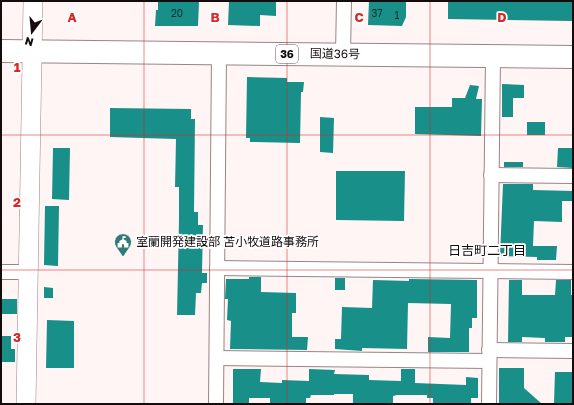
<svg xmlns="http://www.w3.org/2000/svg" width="574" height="405" viewBox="0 0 574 405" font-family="'Golos Text','Noto Sans JP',sans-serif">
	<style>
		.building { fill: #188f88 }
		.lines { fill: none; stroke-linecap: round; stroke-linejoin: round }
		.street-casing { stroke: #998484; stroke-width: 16 }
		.secondary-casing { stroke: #998484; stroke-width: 20 }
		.highway-casing { stroke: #998484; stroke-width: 24 }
		.street { stroke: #fff; stroke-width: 14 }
		.secondary { stroke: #fff; stroke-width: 19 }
		.highway { stroke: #fff; stroke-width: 22 }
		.grid { fill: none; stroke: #d62828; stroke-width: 1; stroke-opacity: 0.55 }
		.labels { text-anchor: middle; stroke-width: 3.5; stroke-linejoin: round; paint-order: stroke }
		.number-label { font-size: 10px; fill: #152d2b }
		.shield { fill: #fff; stroke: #5a5555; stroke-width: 1 }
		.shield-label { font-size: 11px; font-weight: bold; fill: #140c0c }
		.street-label { font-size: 12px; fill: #140c0c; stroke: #fff }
		.poi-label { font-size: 12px; fill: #140c0c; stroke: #fff; text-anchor: start }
		.neighbourhood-label { font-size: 13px; fill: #140c0c; stroke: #fff }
		.grid-label { font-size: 13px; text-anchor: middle; font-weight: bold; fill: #d62828; stroke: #fff; stroke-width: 3.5; stroke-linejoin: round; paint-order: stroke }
	</style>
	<rect width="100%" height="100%" fill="#fff5f5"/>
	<g class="building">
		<polygon points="158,1 199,1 198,26 155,26 156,10 158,10"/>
		<polygon points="229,1 276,1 276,16 260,15 260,26 228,25"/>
		<polygon points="369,1 406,1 406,17 402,26 368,25"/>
		<polygon points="448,1 572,1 572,21 448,19"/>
		<polygon points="247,77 287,78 287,82 304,82 303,92 301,92 300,143 250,142 250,138 246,138"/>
		<polygon points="502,84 524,85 524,98 513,98 513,117 502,117"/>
		<polygon points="470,85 479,86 476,99 482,99 481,136 415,134 415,107 452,107 452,98 465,98"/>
		<polygon points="110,108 191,109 191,119 195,119 194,212 198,212 198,225 203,225 202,273 207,273 207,283 202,283 201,293 196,293 195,315 177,315 179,220 179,187 175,187 176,139 110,137"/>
		<polygon points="320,117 334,118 333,153 320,152"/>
		<rect x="527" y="122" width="18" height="13"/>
		<polygon points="53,148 70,148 69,200 52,199"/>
		<polygon points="558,148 573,148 573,168 557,167"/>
		<rect x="504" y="162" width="19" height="5"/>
		<polygon points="336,171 405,171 404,221 336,220"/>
		<polygon points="503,184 533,184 533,190 573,191 573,201 562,201 562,222 534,221 533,246 557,246 556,260 537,260 537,257 500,256"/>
		<polygon points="45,206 59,206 58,266 44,265"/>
		<polygon points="249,277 261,277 261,292 296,293 296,313 292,313 292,337 308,337 307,350 230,349 231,321 227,320 228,299 225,299 226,279 249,279"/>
		<rect x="335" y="278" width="10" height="12"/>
		<polygon points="409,279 477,280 477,318 472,318 472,328 469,328 469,352 428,352 428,337 450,338 451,304 408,303 407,349 362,348 362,351 335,349 335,339 341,339 342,307 372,308 373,280 409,281"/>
		<polygon points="509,280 522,280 522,295 555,295 556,280 571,280 571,295 573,295 573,337 565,337 565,342 545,342 545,338 522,337 522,342 508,342"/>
		<polygon points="44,287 53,288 53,298 44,298"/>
		<rect x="1" y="299" width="16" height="15"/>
		<polygon points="47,320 74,321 74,368 46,368"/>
		<polygon points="1,336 11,336 11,349 15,349 15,362 1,362"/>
		<polygon points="499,368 524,368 524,388 542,404 499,404"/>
		<polygon points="233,369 261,369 260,382 282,383 282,380 309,381 309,369 335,370 334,374 369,375 369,380 401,381 401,369 415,369 415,383 466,385 466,377 478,378 478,398 471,398 471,404 433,404 433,398 427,398 427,395 397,395 393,396 393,404 353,404 353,394 334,394 334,395 311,395 310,398 306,398 306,404 270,404 270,398 249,398 249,404 233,404"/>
		<polygon points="555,372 573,372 573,404 554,403"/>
	</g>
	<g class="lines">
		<g class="street-casing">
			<g id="street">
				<polyline points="343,54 344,1"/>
				<polyline points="491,175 573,176"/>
				<polyline points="217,268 573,272"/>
				<polyline points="1,272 28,272"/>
				<polyline points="489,350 573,351"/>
				<polyline points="217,358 489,361"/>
				<polyline points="216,404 219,53"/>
				<polyline points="489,404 493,56"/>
			</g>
		</g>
		<g class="secondary-casing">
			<polyline id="secondary" points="26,404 33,1"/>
		</g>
		<g class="highway-casing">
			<polyline id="highway" points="1,51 573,57"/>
		</g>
		<use href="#street" class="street"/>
		<use href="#secondary" class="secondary"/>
		<use href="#highway" class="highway"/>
	</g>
	<path class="grid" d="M 144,1 L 144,404M 287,1 L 287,404M 430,1 L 430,404M 1,135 L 573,135M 1,270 L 573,270"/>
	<defs>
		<g id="civic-pin" transform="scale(0.9)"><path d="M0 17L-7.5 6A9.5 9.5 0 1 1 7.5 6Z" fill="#327a75" stroke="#fff"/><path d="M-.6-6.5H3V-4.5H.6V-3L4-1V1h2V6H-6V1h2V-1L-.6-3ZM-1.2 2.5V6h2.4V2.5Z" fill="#fff"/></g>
	</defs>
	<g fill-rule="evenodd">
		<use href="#civic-pin" x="123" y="242"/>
	</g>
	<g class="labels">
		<g class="number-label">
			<text x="177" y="17">20</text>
			<text x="377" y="17">37</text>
			<text x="397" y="19">1</text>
		</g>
		<rect class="shield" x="276" y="45" width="22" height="18" rx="3"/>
		<g class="shield-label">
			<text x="287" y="58">36</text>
		</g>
		<g class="street-label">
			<text transform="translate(335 54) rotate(1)" y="4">国道36号</text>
		</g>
		<g class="poi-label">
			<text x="136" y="246">室蘭開発建設部 苫小牧道路事務所</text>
		</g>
		<g class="neighbourhood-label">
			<text x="487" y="255">日吉町二丁目</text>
		</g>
	</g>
	<g class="grid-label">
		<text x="72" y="22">A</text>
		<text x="215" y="22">B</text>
		<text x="359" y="22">C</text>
		<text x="502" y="22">D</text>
		<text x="17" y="72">1</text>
		<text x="17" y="207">2</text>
		<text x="17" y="342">3</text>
	</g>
	<rect width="574" height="405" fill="none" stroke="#140c0c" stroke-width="4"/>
	<g transform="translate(32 32) rotate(196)" stroke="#ffffff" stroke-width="3" paint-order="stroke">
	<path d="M0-3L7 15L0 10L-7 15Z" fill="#140c0c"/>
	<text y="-6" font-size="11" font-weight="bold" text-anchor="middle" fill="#140c0c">N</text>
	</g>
</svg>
